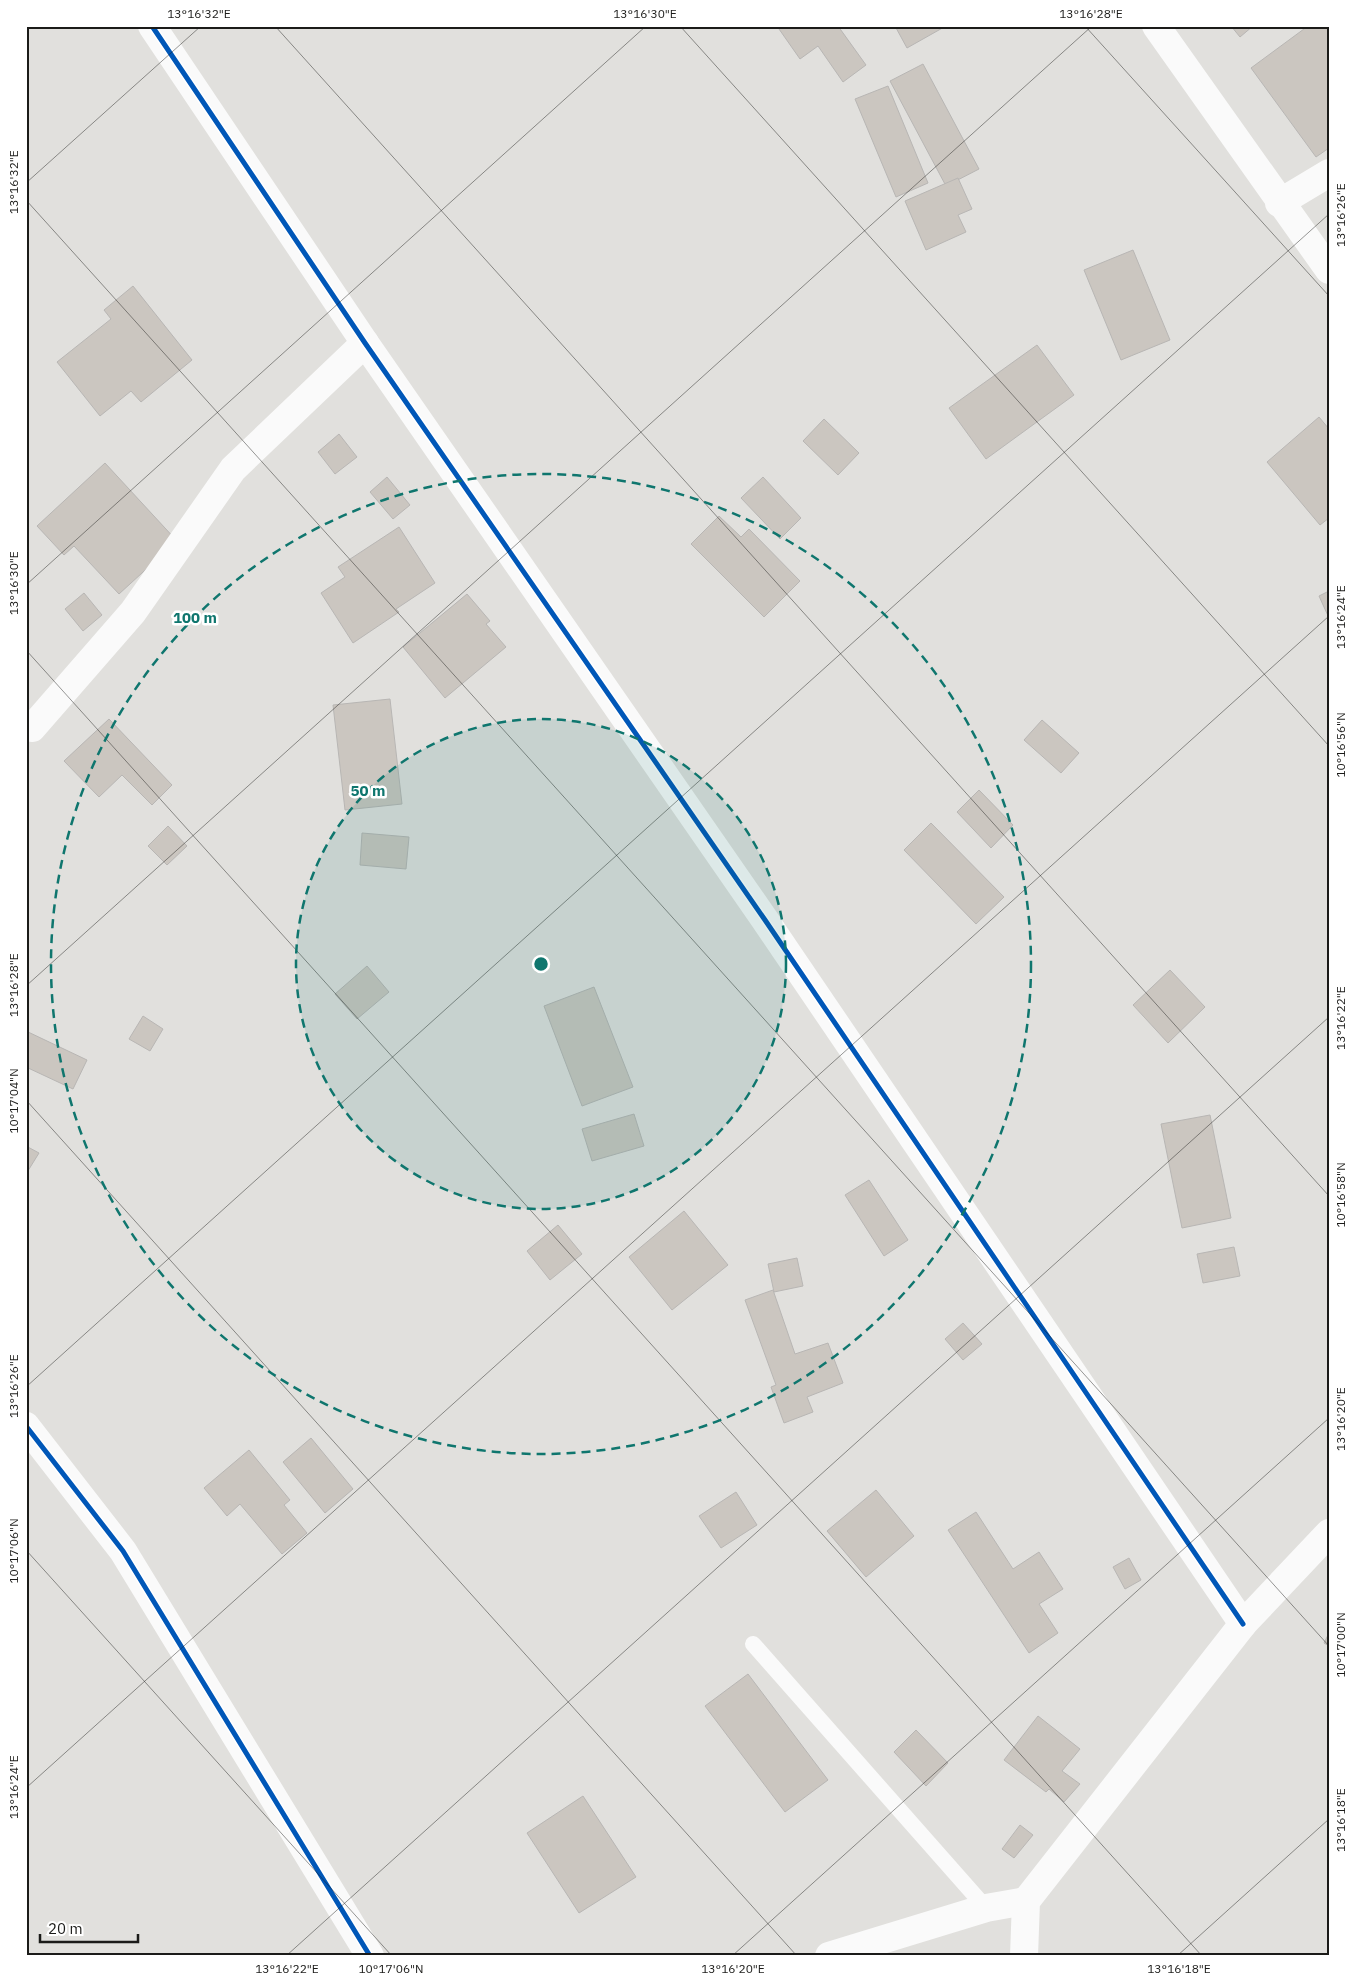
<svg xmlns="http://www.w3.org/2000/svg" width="1355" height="1982" viewBox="0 0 1355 1982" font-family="'IBM Plex Sans',sans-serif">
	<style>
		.building { fill: #cbc6c0; stroke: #b8b6b4 }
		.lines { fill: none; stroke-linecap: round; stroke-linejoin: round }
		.service { stroke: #fafafa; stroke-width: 16 }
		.minor { stroke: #fafafa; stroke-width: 28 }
		.cycleway-casing { stroke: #fff; stroke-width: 8 }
		.cycleway { stroke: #0057b8; stroke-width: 5 }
		.ticks { fill: none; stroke: #1b1b19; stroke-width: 1; stroke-opacity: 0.45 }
		.ring { fill: none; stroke: #0f766e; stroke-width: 2.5; stroke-dasharray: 9 6 }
		.centre { fill: #0f766e; stroke: #fff; stroke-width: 2.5 }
		.ring-label { font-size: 15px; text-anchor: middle; font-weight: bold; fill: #0f766e; stroke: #fff; stroke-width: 5; stroke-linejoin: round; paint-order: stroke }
		.neatline { fill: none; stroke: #1b1b19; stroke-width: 2 }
		.ticks-label { font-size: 12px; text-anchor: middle; fill: #1b1b19 }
	</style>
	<rect width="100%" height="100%" fill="#e1e0dd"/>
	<g class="building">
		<polygon points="784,26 838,26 866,65 843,82 818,46 800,59 779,29"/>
		<polygon points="895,26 946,26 907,48"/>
		<polygon points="1231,26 1253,26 1240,37"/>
		<polygon points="1308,26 1329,28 1329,148 1316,157 1251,68"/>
		<polygon points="923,64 979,169 946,186 890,81"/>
		<polygon points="888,86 928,183 896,197 855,99"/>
		<polygon points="958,178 972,209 958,215 966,232 926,250 905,201"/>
		<polygon points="1133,250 1170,340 1121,360 1084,270"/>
		<polygon points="133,286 192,360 141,402 131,391 100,416 57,362 111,319 104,310"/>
		<polygon points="1037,345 1074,395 986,459 949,408"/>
		<polygon points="1319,417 1329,429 1329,518 1320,525 1267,462"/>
		<polygon points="824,419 859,453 838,475 803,441"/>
		<polygon points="339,434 357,457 335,474 318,452"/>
		<polygon points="105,463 177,541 119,594 74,546 64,555 37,526"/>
		<polygon points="387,477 410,505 393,519 370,492"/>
		<polygon points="763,477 801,518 780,539 741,498"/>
		<polygon points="719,516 741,537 749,529 800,581 764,617 691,544"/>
		<polygon points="399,527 435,583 396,609 399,612 353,643 321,593 345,577 338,567"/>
		<polygon points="1329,591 1329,618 1319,596"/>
		<polygon points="84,593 102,615 83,631 65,609"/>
		<polygon points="467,594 490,621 486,624 506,647 445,698 403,647"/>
		<polygon points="390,699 402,804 345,810 333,705"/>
		<polygon points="109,719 172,785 152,805 122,775 99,797 64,761"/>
		<polygon points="1042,720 1079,753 1061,773 1024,740"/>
		<polygon points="979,790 1013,825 991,848 957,812"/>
		<polygon points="931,823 1004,897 976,924 904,850"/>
		<polygon points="168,826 187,846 167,865 148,846"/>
		<polygon points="362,833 409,837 406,869 360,865"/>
		<polygon points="367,966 389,992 357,1019 335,994"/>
		<polygon points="1170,970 1205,1007 1168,1043 1133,1005"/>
		<polygon points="594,987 633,1087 582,1106 544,1006"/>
		<polygon points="143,1016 163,1029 150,1051 129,1039"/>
		<polygon points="26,1031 87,1060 73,1089 26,1067"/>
		<polygon points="634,1114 644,1146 592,1161 582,1129"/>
		<polygon points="1210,1115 1231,1218 1182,1228 1161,1124"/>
		<polygon points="26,1146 39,1153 26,1174"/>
		<polygon points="869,1180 908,1240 884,1256 845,1195"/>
		<polygon points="684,1211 728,1265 672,1310 629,1257"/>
		<polygon points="558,1225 582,1254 550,1280 527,1251"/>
		<polygon points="1234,1247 1240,1276 1203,1283 1197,1254"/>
		<polygon points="797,1258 803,1286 774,1292 768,1264"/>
		<polygon points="773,1290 795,1354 828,1343 843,1383 807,1397 813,1412 784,1423 771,1387 776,1385 745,1300"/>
		<polygon points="963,1323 982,1344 963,1360 945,1339"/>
		<polygon points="311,1438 353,1489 325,1513 283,1462"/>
		<polygon points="249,1450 290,1500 284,1505 307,1533 282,1554 240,1504 227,1516 204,1488"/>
		<polygon points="876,1490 914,1536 866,1577 827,1531"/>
		<polygon points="736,1492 757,1525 721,1548 699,1516"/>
		<polygon points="976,1512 1013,1569 1039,1552 1063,1589 1039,1604 1058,1633 1029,1653 948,1530"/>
		<polygon points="1129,1558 1141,1580 1125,1589 1113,1567"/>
		<polygon points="1329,1633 1329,1646 1324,1643"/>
		<polygon points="748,1674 828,1780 785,1812 705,1706"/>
		<polygon points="1038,1716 1080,1749 1062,1771 1080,1784 1064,1802 1049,1789 1046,1792 1004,1760"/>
		<polygon points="916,1730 948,1763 926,1786 894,1752"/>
		<polygon points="583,1796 636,1877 579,1913 527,1833"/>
		<polygon points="1020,1825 1033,1835 1014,1858 1002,1849"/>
	</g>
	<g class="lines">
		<polyline class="service" points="753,1644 986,1908"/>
		<g class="minor">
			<polyline points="152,26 365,343 765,920 1243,1624"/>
			<polyline points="1156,26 1329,270"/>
			<polyline points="1279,203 1329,173"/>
			<polyline points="32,728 133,612 233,469 365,343"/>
			<polyline points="26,1426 123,1551 370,1956"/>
			<polyline points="829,1956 986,1908 1026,1901"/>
			<polyline points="1024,1956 1026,1901 1243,1624 1329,1533"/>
		</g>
		<g class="cycleway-casing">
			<g id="cycleway">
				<polyline points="152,26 365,343 765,920 1243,1624"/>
				<polyline points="26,1426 123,1551 370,1956"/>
			</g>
		</g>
		<use href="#cycleway" class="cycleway"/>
	</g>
	<path class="ticks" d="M 275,26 L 1329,1196M 680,26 L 1329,746M 1085,26 L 1329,296M 26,183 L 201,26M 26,200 L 1329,1646M 26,585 L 646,26M 26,650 L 1202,1956M 26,986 L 1092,26M 26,1100 L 797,1956M 26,1387 L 1329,214M 26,1550 L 392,1956M 26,1788 L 1329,616M 286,1956 L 1329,1017M 732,1956 L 1329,1418M 1177,1956 L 1329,1819"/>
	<circle cx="541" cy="964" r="245" fill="#0f766e" fill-opacity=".12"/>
	<g class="ring">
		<circle cx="541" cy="964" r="245"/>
		<circle cx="541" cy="964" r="490"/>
	</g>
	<circle cx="541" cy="964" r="8" class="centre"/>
	<g class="ring-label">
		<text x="195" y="623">100 m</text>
		<text x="368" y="796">50 m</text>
	</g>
	<rect width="1355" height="1982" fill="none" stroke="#ffffff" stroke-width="55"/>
	<path d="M40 1934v8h98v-8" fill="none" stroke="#1b1b19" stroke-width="2.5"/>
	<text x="48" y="1934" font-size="15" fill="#1b1b19" stroke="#ffffff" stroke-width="4" paint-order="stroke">20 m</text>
	<rect x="28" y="28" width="1300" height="1926" class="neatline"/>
	<g class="ticks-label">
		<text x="199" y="18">13°16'32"E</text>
		<text x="645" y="18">13°16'30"E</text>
		<text x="1091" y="18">13°16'28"E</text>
		<text transform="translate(14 182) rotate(-90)" y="4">13°16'32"E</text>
		<text transform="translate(1341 215) rotate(-90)" y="4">13°16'26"E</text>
		<text transform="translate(14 583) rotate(-90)" y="4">13°16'30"E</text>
		<text transform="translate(1341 617) rotate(-90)" y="4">13°16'24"E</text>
		<text transform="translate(1341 745) rotate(-90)" y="4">10°16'56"N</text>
		<text transform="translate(14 985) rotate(-90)" y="4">13°16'28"E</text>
		<text transform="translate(1341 1018) rotate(-90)" y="4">13°16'22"E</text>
		<text transform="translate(14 1101) rotate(-90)" y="4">10°17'04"N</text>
		<text transform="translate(1341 1195) rotate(-90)" y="4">10°16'58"N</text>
		<text transform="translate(14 1386) rotate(-90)" y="4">13°16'26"E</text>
		<text transform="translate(1341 1419) rotate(-90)" y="4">13°16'20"E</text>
		<text transform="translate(14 1551) rotate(-90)" y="4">10°17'06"N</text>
		<text transform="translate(1341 1645) rotate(-90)" y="4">10°17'00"N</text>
		<text transform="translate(14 1787) rotate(-90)" y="4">13°16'24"E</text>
		<text transform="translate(1341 1820) rotate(-90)" y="4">13°16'18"E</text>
		<text x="287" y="1973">13°16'22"E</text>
		<text x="391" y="1973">10°17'06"N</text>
		<text x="733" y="1973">13°16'20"E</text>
		<text x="1179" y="1973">13°16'18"E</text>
	</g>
</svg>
